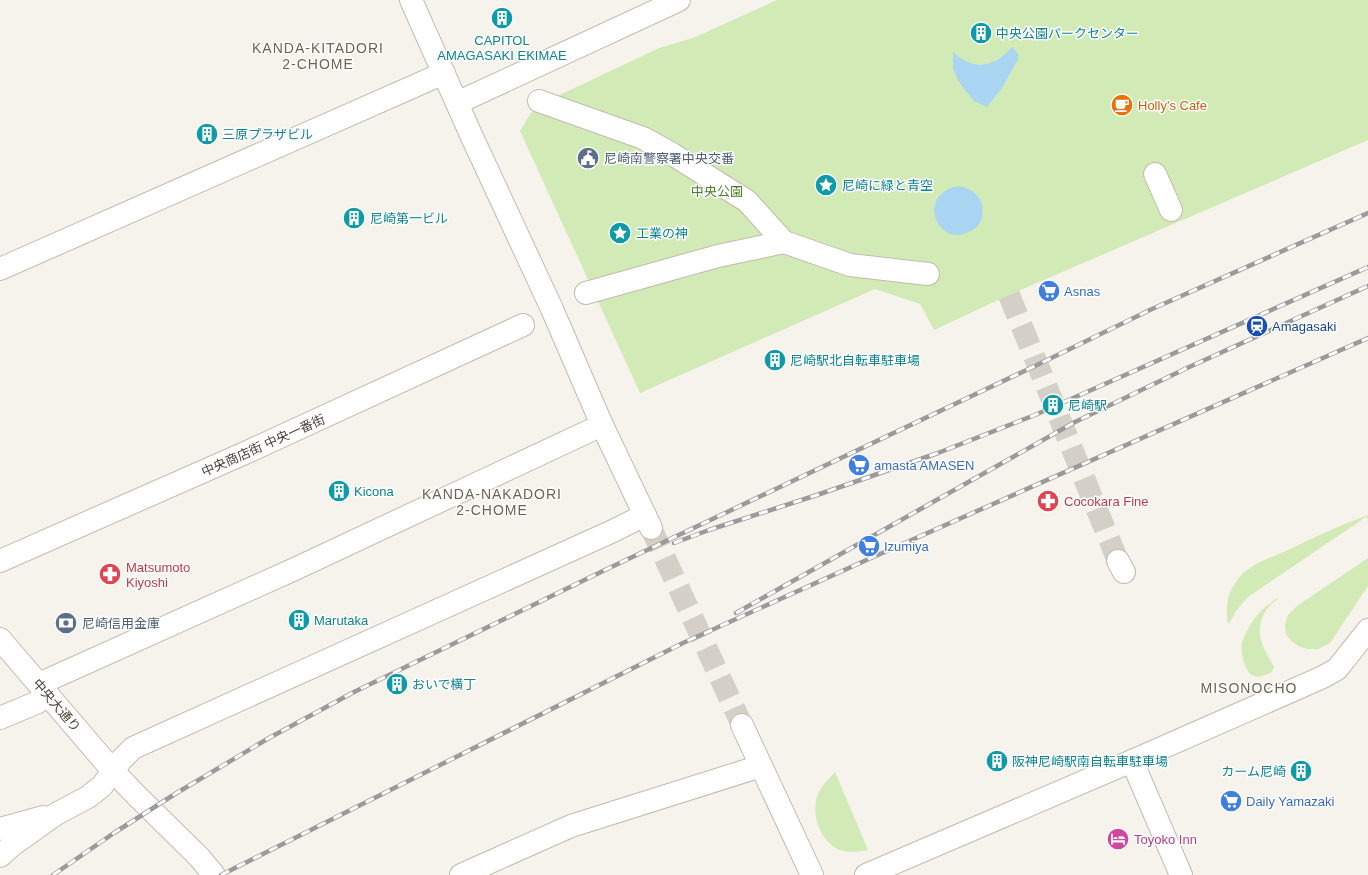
<svg xmlns="http://www.w3.org/2000/svg" width="1368" height="875" viewBox="0 0 1368 875" font-family="Helvetica,'Noto Sans JP',sans-serif">
	<style>
		.green { fill: #d2eab5 }
		.water { fill: #a9d4f2 }
		.lines { fill: none; stroke-linecap: round; stroke-linejoin: round }
		.pedestrian-tunnel { stroke: #d4d0c8; stroke-width: 22; stroke-dasharray: 22 11; stroke-linecap: butt }
		.tertiary-tunnel { stroke: #d4d0c8; stroke-width: 22; stroke-dasharray: 22 11; stroke-linecap: butt }
		.pedestrian-casing { stroke: #c2bbae; stroke-width: 24 }
		.minor-casing { stroke: #c2bbae; stroke-width: 24 }
		.tertiary-casing { stroke: #c2bbae; stroke-width: 24 }
		.pedestrian { stroke: #fff; stroke-width: 22 }
		.minor { stroke: #fff; stroke-width: 22 }
		.tertiary { stroke: #fff; stroke-width: 22 }
		.rail-casing { stroke: #9a9a9a; stroke-width: 4.5 }
		.rail { stroke: #fff; stroke-width: 3; stroke-dasharray: 9; stroke-linecap: butt }
		.labels { text-anchor: middle; stroke-width: 3; stroke-linejoin: round; paint-order: stroke }
		.culture-label { font-size: 13px; fill: #0d838f; stroke: #fff; text-anchor: start }
		.food-label { font-size: 13px; fill: #c56008; stroke: #fff; text-anchor: start }
		.service-label { font-size: 13px; fill: #4e5e75; stroke: #fff; text-anchor: start }
		.park-label { font-size: 13px; fill: #4a7f2a; stroke: #fff }
		.shop-label { font-size: 13px; fill: #366cbe; stroke: #fff; text-anchor: start }
		.transit-label { font-size: 13px; fill: #164399; stroke: #fff; text-anchor: start }
		.street-label { font-size: 13px; fill: #4b4439; stroke: #fff }
		.health-label { font-size: 13px; fill: #be3a42; stroke: #fff; text-anchor: start }
		.hotel-label { font-size: 13px; fill: #b23c85; stroke: #fff; text-anchor: start }
		.neighbourhood-label { font-size: 14px; letter-spacing: 1px; fill: #6e6250; stroke: #fff }
	</style>
	<rect width="100%" height="100%" fill="#f6f3ec"/>
	<g class="green">
		<polygon points="777,0 1368,0 1368,140 1009,295 934,330 920,304 875,289 640,393 520,131 531,113 547,101 659,48 693,38"/>
		<path d="M 1368,515 L 1368,519 L 1366,517 L 1248,597 L 1236,611 L 1228,625 C 1226,606 1226,594 1239,578 C 1250,564 1270,558 1286,551 C 1313,538 1340,525 1368,515 Z"/>
		<polygon points="1368,558 1368,586 1330,643 1318,649 1307,649 1298,646 1291,641 1286,634 1285,624 1288,615 1297,606"/>
		<path d="M 1280,597 C 1276,601 1268,606 1265,612 C 1253,633 1264,649 1274,667 L 1272,672 C 1267,674 1260,678 1254,676 C 1245,673 1240,652 1242,643 C 1248,624 1262,606 1280,597 Z"/>
		<path d="M 835,772 L 868,850 C 859,852 849,853 840,850 C 821,843 811,815 817,797 C 820,787 828,780 835,772 Z"/>
	</g>
	<g class="water">
		<path d="M 1012,47 L 1018,54 L 1018,59 L 1002,88 L 987,107 L 974,101 L 965,90 L 958,80 L 953,69 L 953,52 C 973,71 994,68 1012,47 Z"/>
		<path d="M 959,186 C 975,189 985,200 982,216 C 981,224 976,229 969,232 C 936,248 916,193 959,186 Z"/>
	</g>
	<g class="lines">
		<polyline class="pedestrian-tunnel" points="1009,295 1118,561"/>
		<polyline class="tertiary-tunnel" points="651,528 742,725"/>
		<g class="pedestrian-casing">
			<g id="pedestrian">
				<polyline points="539,101 643,138 672,154 747,201 784,242 850,265 928,274"/>
				<polyline points="1155,174 1171,210"/>
				<polyline points="586,293 718,256 784,242"/>
				<polyline points="0,561 245,453 523,325"/>
				<polyline points="1118,561 1124,572"/>
				<polyline points="39,684 297,568 602,425"/>
			</g>
		</g>
		<g class="minor-casing">
			<g id="minor">
				<polyline points="457,103 679,0"/>
				<polyline points="0,269 444,73"/>
				<polyline points="0,639 113,771 136,795 199,857 214,875"/>
				<polyline points="0,718 38,702 47,693"/>
				<polyline points="1132,761 1181,875"/>
				<polyline points="0,829 43,817"/>
				<polyline points="0,856 11,846 56,814 88,797 102,786 121,760 133,748 613,531 645,515"/>
				<polyline points="461,875 571,826 761,766"/>
			</g>
		</g>
		<g class="tertiary-casing">
			<g id="tertiary">
				<polyline points="411,0 472,137 552,309 602,425 651,528"/>
				<polyline points="742,725 812,875"/>
				<polyline points="866,875 1132,761 1323,677 1337,669 1368,630"/>
			</g>
		</g>
		<use href="#pedestrian" class="pedestrian"/>
		<use href="#minor" class="minor"/>
		<use href="#tertiary" class="tertiary"/>
		<g class="rail-casing">
			<g id="rail">
				<polyline points="674,543 709,530 817,495 938,453 1035,415 1368,267"/>
				<polyline points="736,613 1075,422 1187,368 1368,286"/>
				<polyline points="53,875 114,833 175,794 269,738 354,692 605,570 1037,365 1152,309 1368,213"/>
				<polyline points="221,875 683,643 871,558 1368,338"/>
			</g>
		</g>
		<use href="#rail" class="rail"/>
	</g>
	<defs>
		<g id="building-disc" transform="scale(1.15)"><circle r="9.5" fill="#0f9aa8" stroke="#fff"/><path d="M-4-6H4V6H1V3H-1V6H-4ZM-2.5-4.3h1.7v1.8h-1.7ZM.8-4.3h1.7v1.8H.8ZM-2.5-1h1.7V.8h-1.7ZM.8-1h1.7V.8H.8Z" fill="#fff"/></g>
		<g id="cafe-disc" transform="scale(1.15)"><circle r="9.5" fill="#e8710a" stroke="#fff"/><path d="M-5.5-4.5H6V0H3Q3 3.5 0 3.5H-2.5Q-5.5 3.5-5.5 0ZM3-3.2v2h1.7v-2ZM-6 4.5H4V6H-6Z" fill="#fff"/></g>
		<g id="civic-disc" transform="scale(1.15)"><circle r="9.5" fill="#5c6f8a" stroke="#fff"/><path d="M-.6-6.5H3V-4.5H.6V-3L4-1V1h2V6H-6V1h2V-1L-.6-3ZM-1.2 2.5V6h2.4V2.5Z" fill="#fff"/></g>
		<g id="sight-disc" transform="scale(1.15)"><circle r="9.5" fill="#0f9aa8" stroke="#fff"/><path d="M0-6L1.8-2.2L6-1.7L2.9 1.2L3.7 5.4L0 3.3L-3.7 5.4L-2.9 1.2L-6-1.7L-1.8-2.2Z" fill="#fff"/></g>
		<g id="supermarket-disc" transform="scale(1.15)"><circle r="9.5" fill="#3f7fe0" stroke="#fff"/><path d="M-6-5.5h2.5l.6 2H6L4.5 2H-2.5L-4.4-4H-6ZM-1.5 3.2a1.3 1.3 0 1 0 .1 0ZM3 3.2a1.3 1.3 0 1 0 .1 0Z" fill="#fff"/></g>
		<g id="station-disc" transform="scale(1.15)"><circle r="9.5" fill="#1a4fb4" stroke="#fff"/><path d="M-3-6H3Q5-6 5-4V2Q5 4 3 4L4.5 6H3L1.5 4h-3L-3 6H-4.5L-3 4Q-5 4-5 2V-4Q-5-6-3-6ZM-3.5-4v3h7v-3ZM-3.5 1v1.5H-2V1ZM2 1v1.5H3.5V1Z" fill="#fff"/></g>
		<g id="pharmacy-disc" transform="scale(1.15)"><circle r="9.5" fill="#e0444e" stroke="#fff"/><path d="M-2-6h4v4h4v4h-4v4h-4v-4h-4v-4h4Z" fill="#fff"/></g>
		<g id="bank-disc" transform="scale(1.15)"><circle r="9.5" fill="#5c6f8a" stroke="#fff"/><path d="M-6-4H6V4H-6ZM0-2.3a2.3 2.3 0 1 0 0 4.6a2.3 2.3 0 1 0 0-4.6Z" fill="#fff"/></g>
		<g id="hotel-disc" transform="scale(1.15)"><circle r="9.5" fill="#d1479c" stroke="#fff"/><path d="M-6-4.5h1.5V1H6V5H4.5V3h-9V5H-6ZM-4 0a1.8 1.8 0 1 1 3.6 0ZM.5 0V-2.5h3Q6-2.5 6 0Z" fill="#fff"/></g>
	</defs>
	<g fill-rule="evenodd">
		<use href="#building-disc" x="502" y="18"/>
		<use href="#building-disc" x="981" y="33"/>
		<use href="#cafe-disc" x="1122" y="105"/>
		<use href="#building-disc" x="207" y="134"/>
		<use href="#civic-disc" x="588" y="158"/>
		<use href="#sight-disc" x="826" y="185"/>
		<use href="#building-disc" x="354" y="218"/>
		<use href="#sight-disc" x="620" y="233"/>
		<use href="#supermarket-disc" x="1049" y="291"/>
		<use href="#station-disc" x="1257" y="326"/>
		<use href="#building-disc" x="775" y="360"/>
		<use href="#building-disc" x="1053" y="405"/>
		<use href="#supermarket-disc" x="859" y="465"/>
		<use href="#building-disc" x="339" y="491"/>
		<use href="#pharmacy-disc" x="1048" y="501"/>
		<use href="#supermarket-disc" x="869" y="546"/>
		<use href="#pharmacy-disc" x="110" y="574"/>
		<use href="#building-disc" x="299" y="620"/>
		<use href="#bank-disc" x="66" y="623"/>
		<use href="#building-disc" x="397" y="684"/>
		<use href="#building-disc" x="997" y="761"/>
		<use href="#building-disc" x="1301" y="771"/>
		<use href="#supermarket-disc" x="1231" y="801"/>
		<use href="#hotel-disc" x="1118" y="839"/>
	</g>
	<g class="labels">
		<g class="culture-label">
			<text x="996" y="38">中央公園パークセンター</text>
			<text x="502" y="45" text-anchor="middle">CAPITOL<tspan x="502" dy="15">AMAGASAKI EKIMAE</tspan></text>
			<text x="222" y="139">三原プラザビル</text>
			<text x="842" y="190">尼崎に緑と青空</text>
			<text x="370" y="223">尼崎第一ビル</text>
			<text x="636" y="238">工業の神</text>
			<text x="790" y="365">尼崎駅北自転車駐車場</text>
			<text x="1068" y="410">尼崎駅</text>
			<text x="354" y="496">Kicona</text>
			<text x="314" y="625">Marutaka</text>
			<text x="412" y="689">おいで横丁</text>
			<text x="1012" y="766">阪神尼崎駅南自転車駐車場</text>
			<text x="1286" y="776" text-anchor="end">カーム尼崎</text>
		</g>
		<g class="food-label">
			<text x="1138" y="110">Holly's Cafe</text>
		</g>
		<g class="service-label">
			<text x="604" y="163">尼崎南警察署中央交番</text>
			<text x="82" y="628">尼崎信用金庫</text>
		</g>
		<g class="park-label">
			<text x="717" y="196">中央公園</text>
		</g>
		<g class="shop-label">
			<text x="1064" y="296">Asnas</text>
			<text x="874" y="470">amasta AMASEN</text>
			<text x="884" y="551">Izumiya</text>
			<text x="1246" y="806">Daily Yamazaki</text>
		</g>
		<g class="transit-label">
			<text x="1272" y="331">Amagasaki</text>
		</g>
		<g class="street-label">
			<text transform="translate(263 445) rotate(-24)" y="5">中央商店街 中央一番街</text>
			<text transform="translate(57 705) rotate(49)" y="5">中央大通り</text>
		</g>
		<g class="health-label">
			<text x="1064" y="506">Cocokara Fine</text>
			<text x="126" y="572">Matsumoto<tspan x="126" dy="15">Kiyoshi</tspan></text>
		</g>
		<g class="hotel-label">
			<text x="1134" y="844">Toyoko Inn</text>
		</g>
		<g class="neighbourhood-label">
			<text x="318" y="53">KANDA-KITADORI<tspan x="318" dy="16">2-CHOME</tspan></text>
			<text x="492" y="499">KANDA-NAKADORI<tspan x="492" dy="16">2-CHOME</tspan></text>
			<text x="1249" y="693">MISONOCHO</text>
		</g>
	</g>
</svg>
